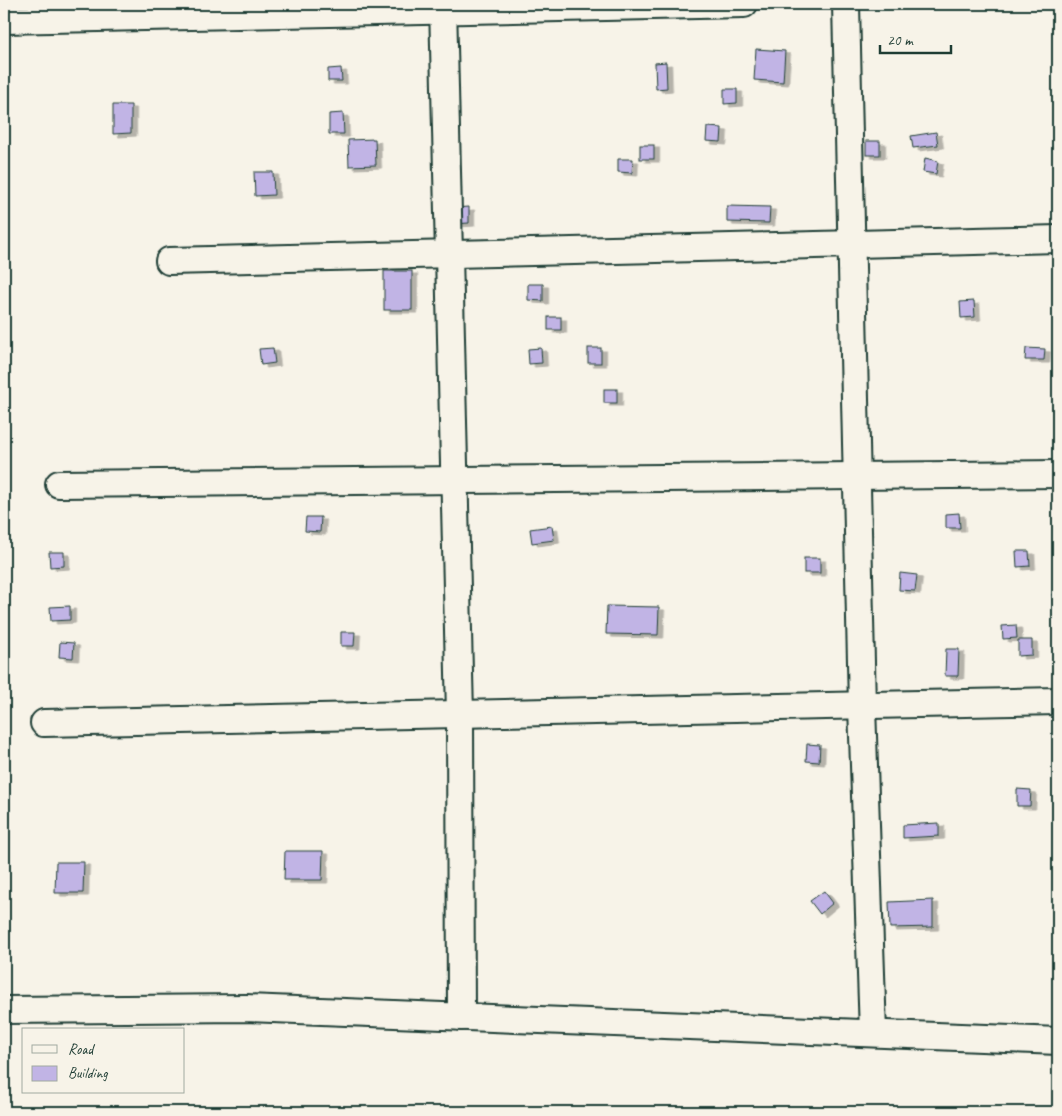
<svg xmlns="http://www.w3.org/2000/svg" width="1062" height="1116" viewBox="0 0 1062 1116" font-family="Caveat,sans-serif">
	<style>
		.building { fill: #c1b4e5; stroke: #1f3d34; filter: url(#shadow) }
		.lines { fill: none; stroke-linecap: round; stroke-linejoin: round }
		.street-casing { stroke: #1f3d34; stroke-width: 30 }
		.street { stroke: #f7f3e8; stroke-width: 26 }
	</style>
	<defs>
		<filter id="shadow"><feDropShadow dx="5.5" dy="3" stdDeviation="0" flood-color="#0004"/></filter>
	</defs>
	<rect width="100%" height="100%" fill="#f7f3e8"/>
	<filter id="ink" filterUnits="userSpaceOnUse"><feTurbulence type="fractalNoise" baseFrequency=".02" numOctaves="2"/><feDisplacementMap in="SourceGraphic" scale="10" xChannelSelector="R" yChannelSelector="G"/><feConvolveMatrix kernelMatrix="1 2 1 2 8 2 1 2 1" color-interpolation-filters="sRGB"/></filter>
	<g filter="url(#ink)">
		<g class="building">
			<polygon points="756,49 785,51 783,82 754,80"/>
			<polygon points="666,62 667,88 656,89 655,63"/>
			<polygon points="341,68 342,81 328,81 328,69"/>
			<polygon points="724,89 737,89 737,103 724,104"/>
			<polygon points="113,105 131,105 131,133 113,134"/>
			<polygon points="343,113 344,134 329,134 329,114"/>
			<polygon points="707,127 722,128 721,142 706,141"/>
			<polygon points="936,132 938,145 913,148 911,136"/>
			<polygon points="375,139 376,165 349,166 348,140"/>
			<rect x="866" y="141" width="14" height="14"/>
			<rect x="640" y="145" width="14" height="14"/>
			<polygon points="925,158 938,161 936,174 923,172"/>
			<polygon points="618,159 633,159 632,173 618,172"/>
			<polygon points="254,172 273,172 274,195 255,196"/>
			<polygon points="727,206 770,207 769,223 727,222"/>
			<polygon points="469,207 469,223 453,224 452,208"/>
			<rect x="384" y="271" width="28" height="39"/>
			<polygon points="528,284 543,284 543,301 528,300"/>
			<polygon points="974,301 975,317 961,318 960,302"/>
			<rect x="548" y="317" width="13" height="13"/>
			<polygon points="273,348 275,363 261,365 259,349"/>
			<polygon points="541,348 542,363 529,364 528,349"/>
			<rect x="588" y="348" width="13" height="15"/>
			<polygon points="1026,348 1045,349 1044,360 1025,360"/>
			<rect x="604" y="389" width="13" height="14"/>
			<polygon points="959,513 960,528 946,528 946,514"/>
			<polygon points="306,517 321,517 320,532 305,531"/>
			<polygon points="552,526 554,540 532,543 530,529"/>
			<polygon points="1016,551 1029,551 1030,566 1017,567"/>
			<polygon points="49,552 64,552 64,566 50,567"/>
			<rect x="804" y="558" width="16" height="15"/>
			<polygon points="900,573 917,575 915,591 899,590"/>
			<polygon points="1058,593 1058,609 1054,609 1052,594"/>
			<polygon points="70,606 70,620 51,621 50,607"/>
			<polygon points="607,606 659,607 658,635 606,634"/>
			<polygon points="1016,625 1017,638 1003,639 1002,626"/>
			<polygon points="341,632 355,632 354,646 341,646"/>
			<polygon points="1018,640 1032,640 1032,655 1018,656"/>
			<polygon points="60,642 74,643 73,658 59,657"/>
			<polygon points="946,649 959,649 958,676 945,676"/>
			<polygon points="807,744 820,745 819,762 806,761"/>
			<polygon points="1017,789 1031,790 1030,806 1017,806"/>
			<polygon points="939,823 939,836 903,838 903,825"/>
			<polygon points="285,851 323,851 322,880 284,880"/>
			<polygon points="56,862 84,862 83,893 55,893"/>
			<polygon points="824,891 833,903 820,914 810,901"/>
			<polygon points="933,900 933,927 890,928 889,902"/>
		</g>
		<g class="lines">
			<g class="street-casing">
				<g id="street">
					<polyline points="443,4 460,714 461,1017"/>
					<polyline points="846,4 862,706 873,1033"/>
					<polyline points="4,20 744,4"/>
					<polyline points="169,261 1058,239"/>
					<polyline points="59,484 1058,474"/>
					<polyline points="44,723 1058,701"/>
					<polyline points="4,1010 246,1008 1058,1041"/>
				</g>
			</g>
			<use href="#street" class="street"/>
		</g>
	</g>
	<rect width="1062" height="1116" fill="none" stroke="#f7f3e8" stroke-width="20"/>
	<rect x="10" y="10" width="1042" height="1096" fill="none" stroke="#1f3d34" stroke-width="2" filter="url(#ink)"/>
	<rect x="22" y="1028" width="162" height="65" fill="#f7f3e8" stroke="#a1aaa0"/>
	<rect x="32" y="1045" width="25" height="8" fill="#f7f3e8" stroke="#a1aaa0"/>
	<text x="68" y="1054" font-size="15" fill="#1f3d34">Road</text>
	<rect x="32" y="1066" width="25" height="15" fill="#c1b4e5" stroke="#a1aaa0"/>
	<text x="68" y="1078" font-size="15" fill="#1f3d34">Building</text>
	<path d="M880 45v8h71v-8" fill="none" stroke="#1f3d34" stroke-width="2.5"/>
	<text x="887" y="45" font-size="15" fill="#1f3d34" stroke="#f7f3e8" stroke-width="4" paint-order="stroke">20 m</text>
</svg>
